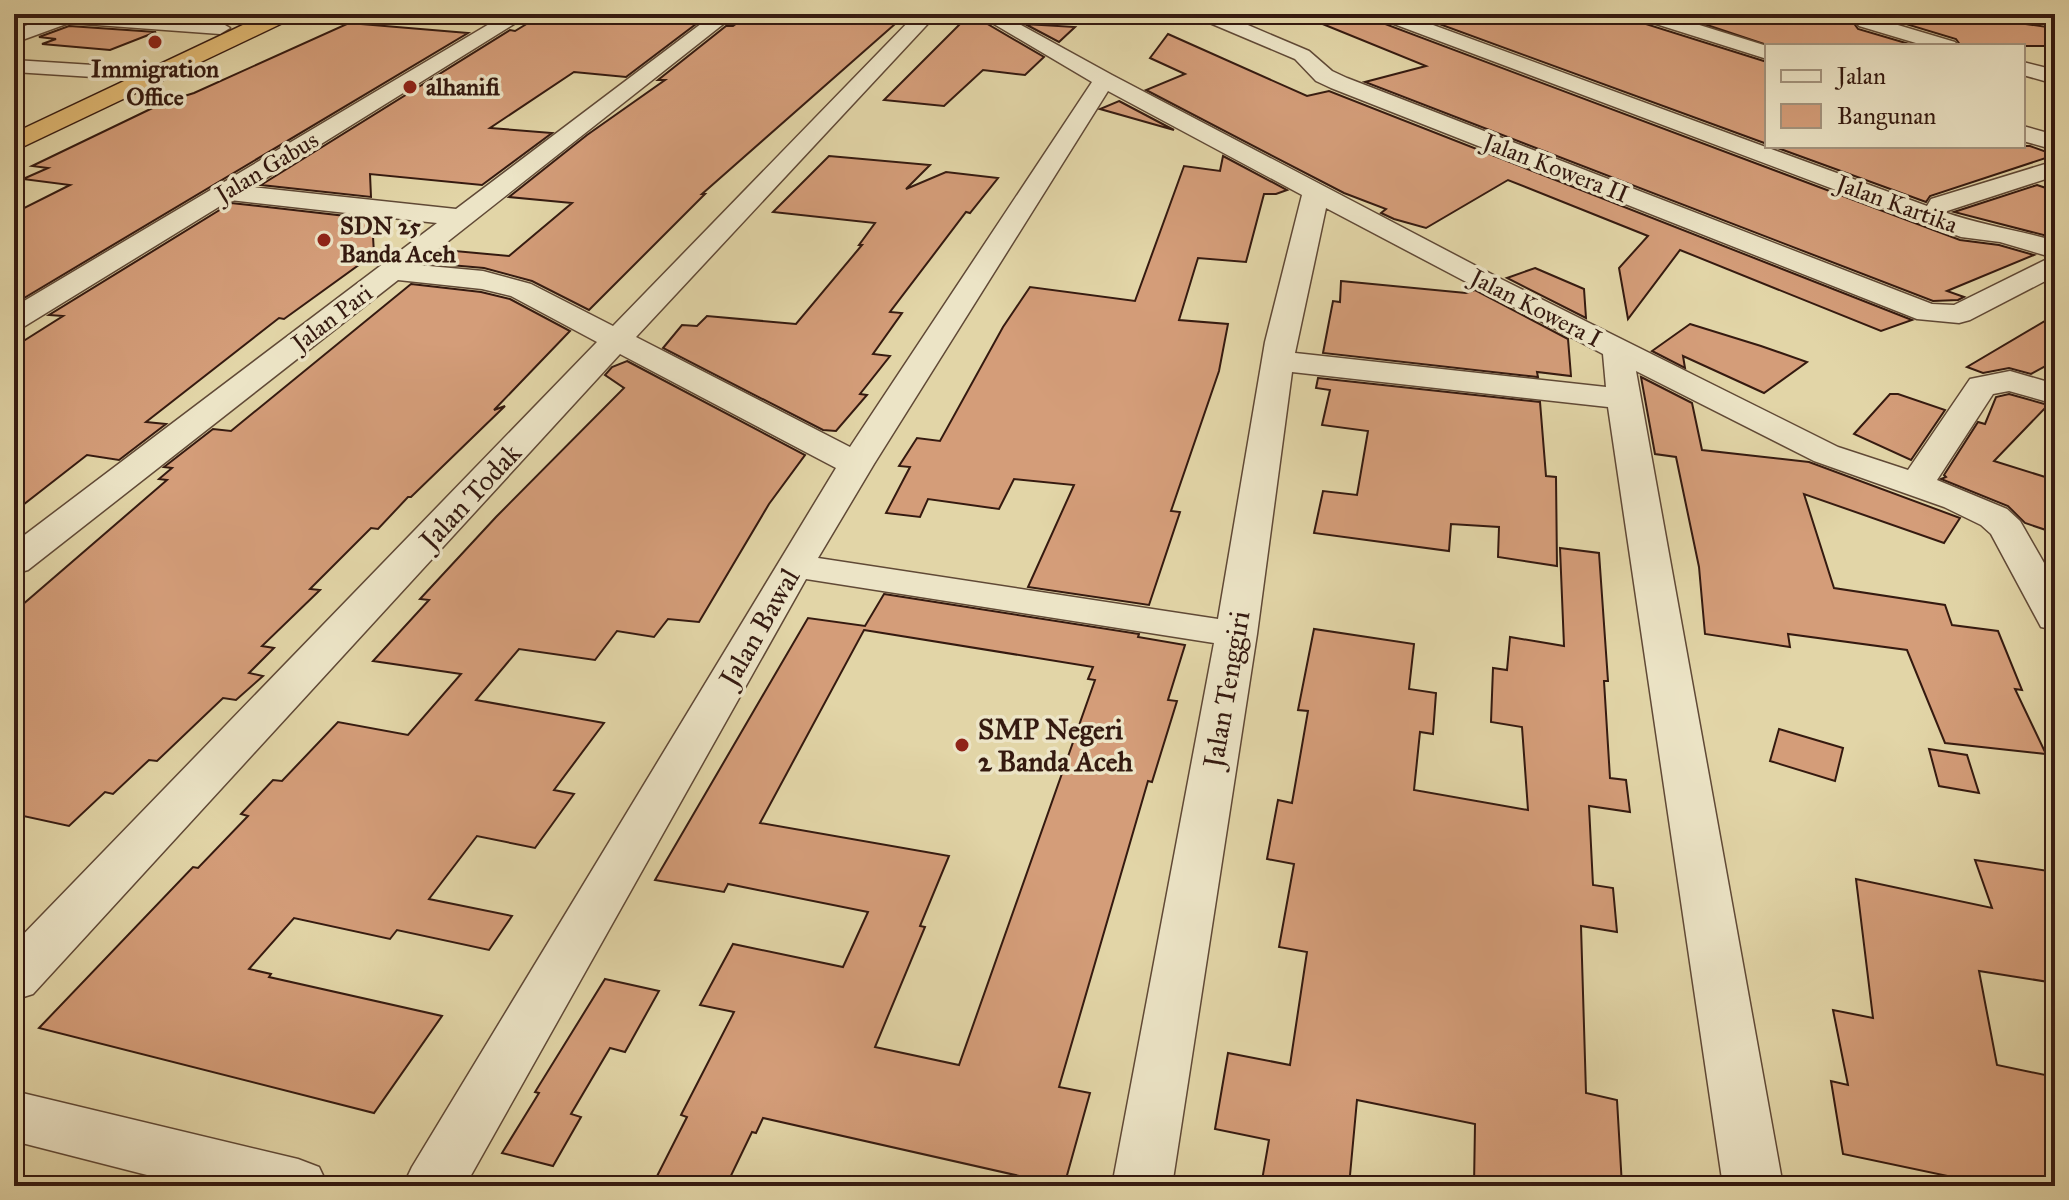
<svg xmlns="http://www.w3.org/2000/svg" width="2069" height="1200" viewBox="0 0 2069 1200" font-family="'IM FELL Great Primer',serif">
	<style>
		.building { fill: #d49d79; stroke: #351a10; stroke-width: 2; fill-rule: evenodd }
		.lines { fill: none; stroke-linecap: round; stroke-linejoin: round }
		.minor-casing { stroke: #604936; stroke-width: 3 }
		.highway-casing { stroke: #351a10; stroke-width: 3 }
		.minor { fill: #ece4c6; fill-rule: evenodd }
		.highway { fill: #e1ba74; fill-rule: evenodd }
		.poi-dot { fill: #8f2418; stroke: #ece4c6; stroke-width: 3 }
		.labels { text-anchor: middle; stroke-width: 7; stroke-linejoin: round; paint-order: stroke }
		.far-poi-label { font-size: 24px; font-weight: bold; fill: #351a10; stroke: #ece4c6; text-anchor: start }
		.far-street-label { font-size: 24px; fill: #351a10; stroke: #ece4c6 }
		.street-label { font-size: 28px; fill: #351a10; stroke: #ece4c6 }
		.poi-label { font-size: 28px; font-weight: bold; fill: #351a10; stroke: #ece4c6; text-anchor: start }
	</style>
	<rect width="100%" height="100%" fill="#e2d5a7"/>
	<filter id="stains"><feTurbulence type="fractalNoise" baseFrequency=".0025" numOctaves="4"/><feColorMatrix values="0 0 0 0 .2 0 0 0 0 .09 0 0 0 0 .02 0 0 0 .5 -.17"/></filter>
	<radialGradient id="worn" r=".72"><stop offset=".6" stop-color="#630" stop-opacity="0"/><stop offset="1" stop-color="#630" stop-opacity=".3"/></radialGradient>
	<g class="building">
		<polygon points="749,14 903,17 702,194 705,194 589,310 532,281 484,268 427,263 444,250 509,256 572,203 509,197 587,135 665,80 658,80 726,26 733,26"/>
		<polygon points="1298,14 1372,14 1377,21 1960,240 1999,245 2034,255 1947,291 1964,297 1958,300 1933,301 1365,82 1426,66"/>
		<polygon points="1412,14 1631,14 1636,21 1767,62 1767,144"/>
		<polygon points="1674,14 1860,14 1853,22 1858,29 1916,46 1770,46"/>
		<polygon points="1889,14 2002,14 1998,20 2054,28 2053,46 1961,46 1956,39 1886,18"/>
		<polygon points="538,17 606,22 613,17 696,24 626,77 574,72 490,128 552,133 482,185 370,174 371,197 261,185 510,30 515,31"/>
		<polygon points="964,20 984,22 1044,57 1025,75 983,70 944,106 884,100"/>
		<polygon points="349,23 468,33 14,304 14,213 70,185 23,179 48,168 32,166 165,102 194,93"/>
		<polygon points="1025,24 1075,27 1059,42"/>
		<polygon points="69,26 156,32 110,50 42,44 56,39 39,37"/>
		<polygon points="1168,34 1307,96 1329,91 1912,320 1881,331 1680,250 1628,319 1619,268 1648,236 1508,180 1426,228 1394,219 1381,213 1386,209 1344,193 1146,90 1185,74 1150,58"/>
		<polygon points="1119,101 1174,130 1100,109"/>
		<polygon points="1772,146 2030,146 2055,155 1930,196 1926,202"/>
		<polygon points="829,156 930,165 906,189 946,172 998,178 970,213 966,212 890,312 902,313 873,354 890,356 860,394 867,395 836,431 823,430 663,348 682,325 697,326 707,316 796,324 862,245 859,245 875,223 773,212"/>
		<polygon points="1223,156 1287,190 1276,194 1264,194 1246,262 1198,258 1179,320 1228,324 1219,371 1171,511 1180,512 1149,605 1028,587 1074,485 1014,479 999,509 928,499 920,517 886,513 910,467 899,466 917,438 940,441 1003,327 1030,287 1135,301 1184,166 1220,171"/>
		<polygon points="2037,185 2055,191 2055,238 1954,212"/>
		<polygon points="231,203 372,219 374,254 284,319 279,318 146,422 166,424 119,460 87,455 14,512 14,347 63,316 49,315"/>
		<polygon points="1535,268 1584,289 1586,318 1507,278"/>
		<polygon points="1341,281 1466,293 1475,290 1568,339 1571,376 1537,372 1538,377 1323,353 1333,301 1340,302"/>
		<polygon points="411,284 481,292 510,299 570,331 494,410 505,406 411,497 408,497 378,529 371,528 310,589 320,590 262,646 274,648 249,673 263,676 236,700 223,698 157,761 149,760 113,794 105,792 69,826 14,814 14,612 167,480 159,479 172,468 164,467 213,429 231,431"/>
		<polygon points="2055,315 2055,361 2031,374 2009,368 1983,373 1967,367"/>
		<polygon points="1690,324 1761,346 1807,362 1764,393 1683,356 1685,368 1652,351"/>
		<polygon points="627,361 805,455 769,504 699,622 668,619 654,637 617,631 595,660 519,649 476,700 604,723 554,790 574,794 535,848 477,836 429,899 512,916 489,950 397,930 390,939 294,918 249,969 271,974 269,977 442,1016 374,1113 39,1028 193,867 198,868 248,816 241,814 273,780 282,781 338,722 408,735 461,674 373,661 429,600 420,599 496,517 624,388 605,375 612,367"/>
		<polygon points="1641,377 1692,403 1702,450 1809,462 1960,518 1944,543 1804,494 1834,588 1945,605 1952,625 1998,631 2022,690 2015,689 2046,754 1945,743 1907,650 1788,634 1790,647 1705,634 1699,567 1676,457 1655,454"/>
		<polygon points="1318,378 1540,402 1546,476 1556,477 1557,566 1498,557 1499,527 1451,524 1449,551 1314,533 1323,491 1357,495 1368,431 1322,425 1330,390 1316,388"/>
		<polygon points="1890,394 1898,394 1945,410 1911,460 1854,434"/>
		<polygon points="2009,394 2048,405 1994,461 2055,480 2055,533 2025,523 2008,506 1941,479 1946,477 1944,475 1978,422 1985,424 1996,397"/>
		<polygon points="1560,548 1599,553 1608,681 1604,681 1610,778 1626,780 1630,812 1589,806 1593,885 1613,888 1617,932 1581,926 1586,1093 1617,1100 1622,1186 1474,1186 1475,1124 1357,1100 1349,1186 1261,1186 1269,1140 1215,1129 1228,1053 1290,1065 1307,952 1279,947 1294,864 1267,859 1278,800 1292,803 1308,711 1298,710 1314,629 1414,644 1409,689 1436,693 1433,734 1420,732 1414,790 1528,810 1522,727 1491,722 1493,668 1507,670 1510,637 1564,646"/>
		<path d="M 884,594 L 1139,634 L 1138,637 L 1185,645 L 1168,700 L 1177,701 L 1152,782 L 1148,781 L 1059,1087 L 1090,1093 L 1064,1186 L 763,1118 L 756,1133 L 752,1132 L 726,1186 L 652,1186 L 687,1117 L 681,1115 L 734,1012 L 700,1005 L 733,944 L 843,967 L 868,912 L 728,884 L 724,892 L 655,880 L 808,618 L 865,626 ZM 864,630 L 1093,667 L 1088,679 L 1095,680 L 959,1065 L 875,1047 L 925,927 L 920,926 L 949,856 L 760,823 Z"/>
		<polygon points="1779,729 1843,748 1835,781 1770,761"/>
		<polygon points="1929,749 1967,755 1979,793 1939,786"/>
		<polygon points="1975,860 2055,872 2055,983 1979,971 1997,1065 2055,1077 2055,1186 1995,1186 1843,1154 1831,1081 1848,1085 1833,1010 1873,1018 1856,879 1992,908"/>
		<polygon points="605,979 659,991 625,1052 610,1048 571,1114 581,1117 553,1166 502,1153 539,1093 535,1092"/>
	</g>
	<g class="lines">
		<g class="minor-casing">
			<g id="minor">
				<polygon points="57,14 108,14 220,22 230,28 220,34 69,23 14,43 14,30"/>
				<path d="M 506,14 L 530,14 L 252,187 L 456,209 L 714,14 L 736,14 L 418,265 L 483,271 L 531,284 L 613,326 L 916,14 L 937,14 L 636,337 L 850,447 L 1092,82 L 977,14 L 1001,14 L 1112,75 L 1501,279 L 1838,447 L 1908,470 L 1970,379 L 2010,371 L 2055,384 L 2055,404 L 2009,391 L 1993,394 L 1937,480 L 2007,509 L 2020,521 L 2055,582 L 2055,630 L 2041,627 L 1991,534 L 1981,525 L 1944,507 L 1814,461 L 1636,371 L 1783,1186 L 1723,1186 L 1608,407 L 1292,372 L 1257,634 L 1172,1186 L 1112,1186 L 1214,643 L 806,579 L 465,1186 L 403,1186 L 412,1167 L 836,468 L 620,354 L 33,994 L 14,1000 L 14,944 L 597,342 L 511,296 L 482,289 L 398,280 L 28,570 L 14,574 L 14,543 L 437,223 L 230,200 L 25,326 L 14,329 L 14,307 ZM 1108,91 L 1302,195 L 1265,342 L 1218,619 L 818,558 L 874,464 ZM 1326,208 L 1603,354 L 1606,387 L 1295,353 Z"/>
				<path d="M 1195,14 L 1222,14 L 1309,51 L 1332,71 L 1347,78 L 1932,304 L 1954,305 L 2051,257 L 2000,242 L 1961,237 L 1378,18 L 1375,14 L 1403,14 L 1927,206 L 1931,199 L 2055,161 L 2055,176 L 1944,212 C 1980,225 2018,230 2055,241 L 2055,276 L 1970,320 L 1959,323 L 1917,319 L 1331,88 L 1316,81 L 1295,59 L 1198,18 Z"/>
				<polygon points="1634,14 1664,14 1767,46 1767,59 1637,18"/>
				<polygon points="1864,14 1886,14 1881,20 1955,42 1958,46 1926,46 1859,26 1856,22"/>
				<polygon points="14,60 125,67 136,73 125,79 14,72"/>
				<polygon points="2023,62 2055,70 2055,84 2023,75"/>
				<polygon points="2023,126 2055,135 2055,150 2023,141"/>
				<polygon points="14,1091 298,1159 319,1167 328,1186 190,1186 14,1141"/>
			</g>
		</g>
		<g class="highway-casing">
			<polygon id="highway" points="266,14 294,14 291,19 14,151 14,133"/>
		</g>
		<use href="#minor" class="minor"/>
		<use href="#highway" class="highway"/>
	</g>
	<g class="poi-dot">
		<circle cx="155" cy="42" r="8"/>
		<circle cx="410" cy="87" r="8"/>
		<circle cx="324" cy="240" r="8"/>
		<circle cx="962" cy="745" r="8"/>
	</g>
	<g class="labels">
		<g class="far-poi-label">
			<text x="155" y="77" text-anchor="middle">Immigration<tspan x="155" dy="28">Office</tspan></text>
			<text x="426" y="95">alhanifi</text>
			<text x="340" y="234">SDN 25<tspan x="340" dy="28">Banda Aceh</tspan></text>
		</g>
		<g class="far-street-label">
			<text transform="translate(267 167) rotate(-31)" y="8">Jalan Gabus</text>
			<text transform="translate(1556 168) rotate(21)" y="8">Jalan Kowera II</text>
			<text transform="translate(1897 204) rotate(20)" y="8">Jalan Kartika</text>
			<text transform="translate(1536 308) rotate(27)" y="8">Jalan Kowera I</text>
			<text transform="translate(332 318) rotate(-37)" y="8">Jalan Pari</text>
		</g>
		<g class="street-label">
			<text transform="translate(470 496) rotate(-47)" y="10">Jalan Todak</text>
			<text transform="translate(759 627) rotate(-60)" y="10">Jalan Bawal</text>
			<text transform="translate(1226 689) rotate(-80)" y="10">Jalan Tenggiri</text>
		</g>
		<g class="poi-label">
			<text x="978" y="739">SMP Negeri<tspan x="978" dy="32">2 Banda Aceh</tspan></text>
		</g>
	</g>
	<rect width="2069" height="1200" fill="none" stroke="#e2d5a7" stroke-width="48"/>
	<rect x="16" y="16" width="2037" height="1168" fill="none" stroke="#351a10" stroke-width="4"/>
	<rect x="24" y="24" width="2021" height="1152" fill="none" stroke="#351a10" stroke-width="2"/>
	<rect x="1765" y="44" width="260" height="104" fill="#ece4c6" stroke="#a3937d" stroke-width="2"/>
	<rect x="1781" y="70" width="40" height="12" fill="#ece4c6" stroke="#a3937d" stroke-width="2"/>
	<text x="1837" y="84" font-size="24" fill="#351a10">Jalan</text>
	<rect x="1781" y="104" width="40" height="24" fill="#d49d79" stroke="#a3937d" stroke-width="2"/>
	<text x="1837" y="124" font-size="24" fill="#351a10">Bangunan</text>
	<rect width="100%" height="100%" filter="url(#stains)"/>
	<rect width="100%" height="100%" fill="url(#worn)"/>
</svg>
